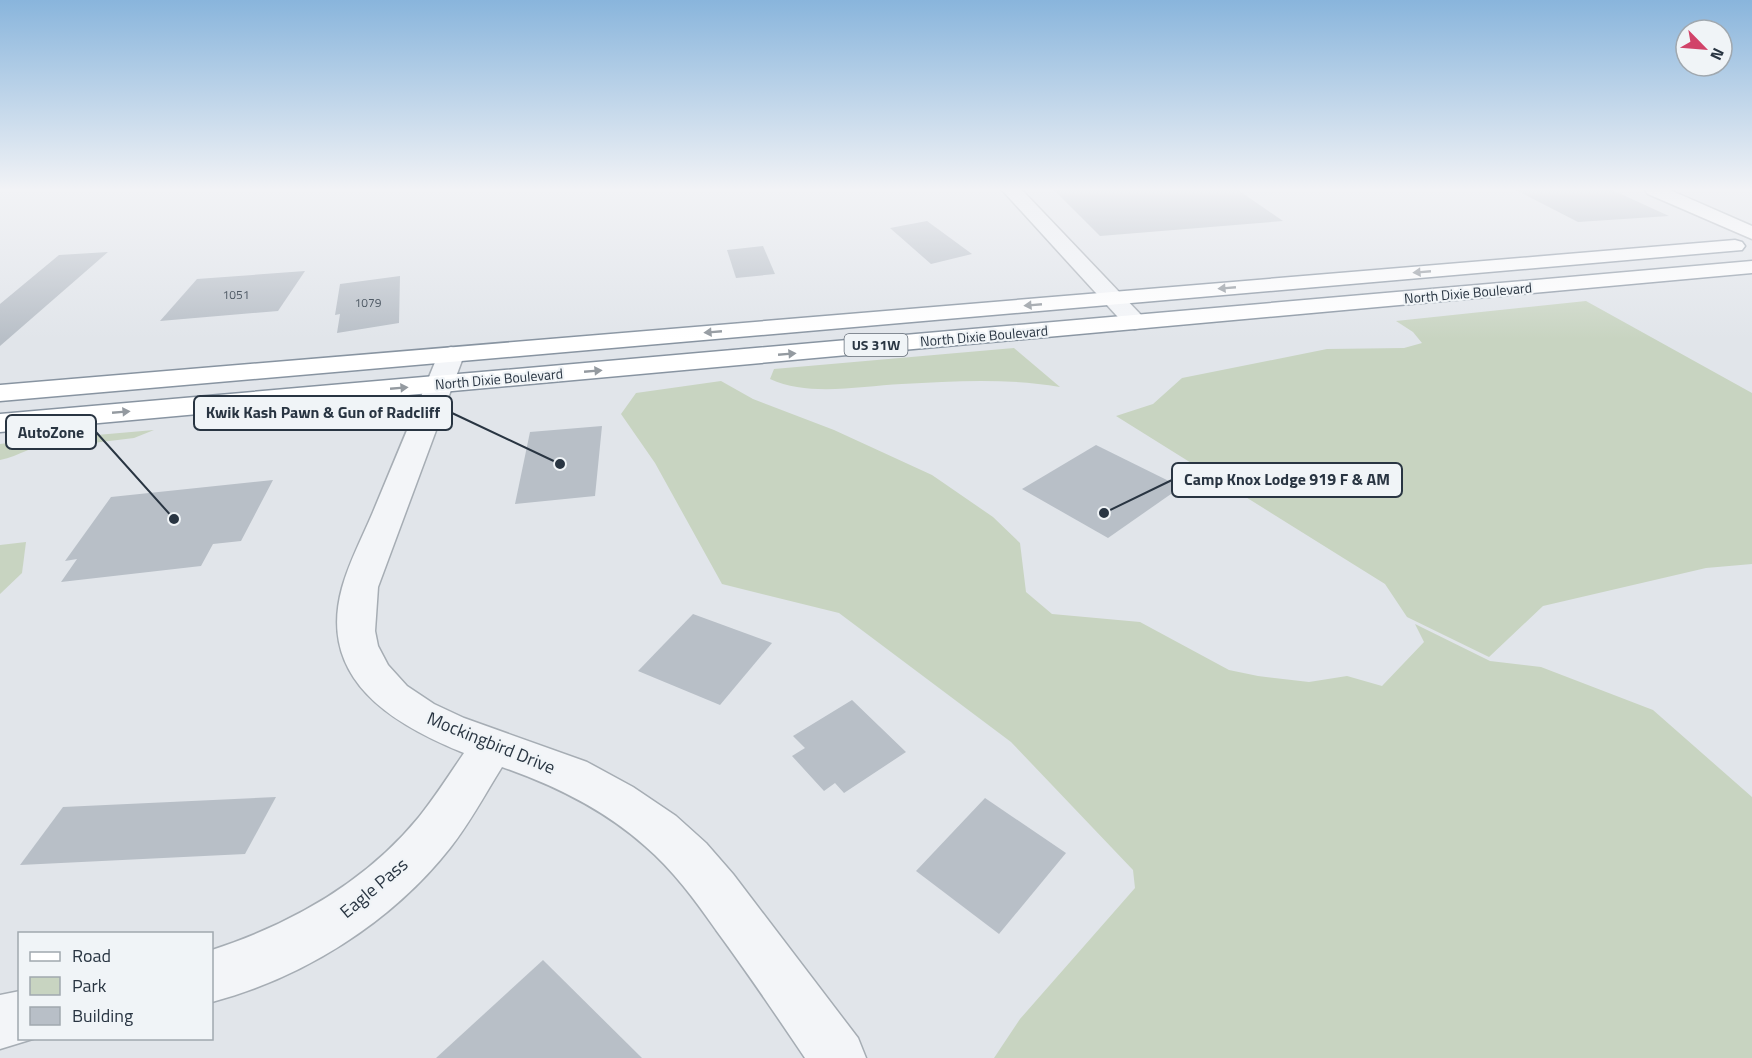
<svg xmlns="http://www.w3.org/2000/svg" width="1752" height="1058" viewBox="0 0 1752 1058" font-family="'Titillium Web',sans-serif">
	<style>
		.green { fill: #c8d4c1 }
		.building { fill: #b8bfc7 }
		.lines { fill: none; stroke-linecap: round; stroke-linejoin: round }
		.street-casing { stroke: #a6adb4; stroke-width: 3 }
		.secondary-casing { stroke: #a6adb4; stroke-width: 3 }
		.highway-casing { stroke: #8894a1; stroke-width: 3 }
		.street { fill: #f3f5f8; fill-rule: evenodd }
		.secondary { fill: #fff; fill-rule: evenodd }
		.highway { fill: #fff; fill-rule: evenodd }
		.oneway { fill: #949aa0 }
		.labels { text-anchor: middle; stroke-width: 4.5; stroke-linejoin: round; paint-order: stroke }
		.number-label { font-size: 12px; fill: #4d5863 }
		.far-street-label { font-size: 14px; fill: #293542; stroke: #f0f4f7 }
		.shield { fill: #f0f4f7; stroke: #656e78; stroke-width: 1.5 }
		.shield-label { font-size: 14px; font-weight: bold; fill: #293542 }
		.near-street-label { font-size: 18px; fill: #293542; stroke: #f0f4f7 }
		.leader { fill: none; stroke: #293542; stroke-width: 2 }
		.callout-dot { fill: #293542; stroke: #f0f4f7; stroke-width: 2 }
		.callout { fill: #f0f4f7; stroke: #293542; stroke-width: 2 }
		.callout-label { font-size: 16px; text-anchor: middle; font-weight: bold; fill: #293542 }
	</style>
	<rect width="100%" height="100%" fill="#e1e5ea"/>
	<g class="green">
		<polygon points="1586,301 1752,393 1752,564 1706,568 1543,606 1489,657 1407,617 1385,584 1116,416 1153,404 1182,378 1327,349 1404,348 1422,343 1413,332 1396,321"/>
		<path d="M 1014,348 L 1060,387 C 1008,378 955,381 902,384 C 859,386 810,397 770,379 L 774,369 Z"/>
		<polygon points="721,381 753,399 834,430 932,475 993,517 1020,543 1026,592 1052,614 1140,622 1229,670 1258,676 1309,682 1347,676 1382,686 1424,642 1415,624 1490,661 1541,667 1653,710 1752,797 1752,1058 994,1058 1020,1019 1135,888 1133,870 1011,742 839,613 722,584 655,463 621,414 636,393"/>
		<path d="M 154,430 L 134,438 L 52,448 L 53,442 C 33,445 20,456 0,460 L 0,444 L 26,441 L 25,444 L 51,439 Z"/>
		<polygon points="26,542 22,573 0,594 0,545"/>
	</g>
	<g class="building">
		<polygon points="1054,190 1238,190 1283,221 1100,236"/>
		<polygon points="1516,190 1612,190 1669,216 1578,222"/>
		<polygon points="927,221 972,254 931,264 890,228"/>
		<polygon points="763,246 775,274 736,278 727,250"/>
		<polygon points="108,252 0,346 0,304 59,255"/>
		<polygon points="305,271 278,311 160,321 197,279"/>
		<polygon points="400,276 399,323 337,333 340,314 335,315 340,284"/>
		<polygon points="602,426 595,496 515,504 530,432"/>
		<polygon points="1096,445 1181,487 1108,538 1022,489"/>
		<polygon points="273,480 241,541 213,544 201,566 61,582 77,559 65,561 111,497"/>
		<polygon points="693,614 772,643 720,705 638,671"/>
		<polygon points="852,700 906,752 844,793 835,783 824,791 792,756 805,748 793,736"/>
		<polygon points="276,797 245,854 20,865 63,807"/>
		<polygon points="985,798 1066,853 999,934 916,871"/>
		<polygon points="543,960 642,1058 436,1058"/>
	</g>
	<g class="lines">
		<g class="street-casing">
			<g id="street">
				<polygon points="1002,190 1022,190 1143,317 1147,322 1143,327 1135,329 1127,327"/>
				<path d="M 451,347 L 460,350 L 464,355 L 378,587 L 375,631 L 378,646 L 388,665 L 407,686 L 434,704 L 464,718 L 587,762 L 633,787 L 676,816 L 706,843 L 733,874 L 858,1038 L 866,1058 L 805,1058 C 776,1015 747,972 716,930 C 695,900 673,870 645,846 C 603,809 554,785 502,767 C 485,794 470,823 450,848 C 392,922 303,978 212,1002 L 212,950 C 291,924 365,883 419,817 C 435,797 449,775 464,753 C 392,724 317,679 342,588 C 349,562 363,536 373,512 C 395,459 417,407 438,355 L 442,350 Z"/>
				<polygon points="20,991 20,1038 36,1038 0,1049 0,995"/>
			</g>
		</g>
		<g class="secondary-casing">
			<polygon id="secondary" points="1645,190 1670,190 1752,226 1752,239 1648,194"/>
		</g>
		<g class="highway-casing">
			<g id="highway">
				<polygon points="1735,240 1742,242 1745,246 1742,250 0,401 0,385"/>
				<polygon points="1752,261 1752,273 0,432 0,414"/>
			</g>
		</g>
		<use href="#street" class="street"/>
		<use href="#secondary" class="secondary"/>
		<use href="#highway" class="highway"/>
	</g>
	<defs><path id="oneway-solid" d="M-6-.8H1V-3.2L6.5 0L1 3.2V.8H-6Z" transform="scale(1.5)"/></defs>
	<g class="oneway">
		<use href="#oneway-solid" transform="translate(1422 272) rotate(175)"/>
		<use href="#oneway-solid" transform="translate(1227 288) rotate(175)"/>
		<use href="#oneway-solid" transform="translate(1033 305) rotate(175)"/>
		<use href="#oneway-solid" transform="translate(713 332) rotate(175)"/>
		<use href="#oneway-solid" transform="translate(787 354) rotate(-5)"/>
		<use href="#oneway-solid" transform="translate(593 371) rotate(-5)"/>
		<use href="#oneway-solid" transform="translate(399 388) rotate(-5)"/>
		<use href="#oneway-solid" transform="translate(121 412) rotate(-5)"/>
	</g>
	<linearGradient id="sky" x2="0" y2="1"><stop stop-color="#89b5dc"/><stop offset="0.56" stop-color="#f2f3f6"/><stop offset="1" stop-color="#f2f3f6" stop-opacity="0"/></linearGradient>
	<rect width="1752" height="339" fill="url(#sky)"/>
	<g class="labels">
		<g class="number-label">
			<text x="236" y="299">1051</text>
			<text x="368" y="307">1079</text>
		</g>
		<g class="far-street-label">
			<text transform="translate(1468 293) rotate(-5)" y="5">North Dixie Boulevard</text>
			<text transform="translate(984 336) rotate(-5)" y="5">North Dixie Boulevard</text>
			<text transform="translate(499 379) rotate(-5)" y="5">North Dixie Boulevard</text>
		</g>
		<rect class="shield" x="844.5" y="334" width="63" height="22" rx="4.5"/>
		<g class="shield-label">
			<text x="876" y="350">US 31W</text>
		</g>
		<g class="near-street-label">
			<text transform="translate(491 743) rotate(22)" y="6">Mockingbird Drive</text>
			<text transform="translate(374 888) rotate(-40)" y="6">Eagle Pass</text>
		</g>
	</g>
	<path class="leader" d="M560 464L452 413M174 519L96 432M1104 513L1172 480"/>
	<g class="callout-dot">
		<circle cx="560" cy="464" r="6"/>
		<circle cx="174" cy="519" r="6"/>
		<circle cx="1104" cy="513" r="6"/>
	</g>
	<g class="callout">
		<rect x="194" y="396" width="258" height="34" rx="6"/>
		<rect x="6" y="415" width="90" height="34" rx="6"/>
		<rect x="1172" y="463" width="230" height="34" rx="6"/>
	</g>
	<g class="callout-label">
		<text x="323" y="418">Kwik Kash Pawn &amp; Gun of Radcliff</text>
		<text x="51" y="438">AutoZone</text>
		<text x="1287" y="485">Camp Knox Lodge 919 F &amp; AM</text>
	</g>
	<rect x="18" y="932" width="195" height="108" fill="#f0f4f7" stroke="#a0a8af" stroke-width="1.5"/>
	<rect x="30" y="952" width="30" height="9" fill="#ffffff" stroke="#a0a8af" stroke-width="1.5"/>
	<text x="72" y="962" font-size="18" fill="#293542">Road</text>
	<rect x="30" y="977" width="30" height="18" fill="#c8d4c1" stroke="#a0a8af" stroke-width="1.5"/>
	<text x="72" y="992" font-size="18" fill="#293542">Park</text>
	<rect x="30" y="1007" width="30" height="18" fill="#b8bfc7" stroke="#a0a8af" stroke-width="1.5"/>
	<text x="72" y="1022" font-size="18" fill="#293542">Building</text>
	<g transform="translate(1704 48) rotate(115)"><circle r="28" fill="#f0f4f7" stroke="#a0a8af" stroke-width="1.5"/>
	<path d="M0-4.5L10 22L0 15L-10 22Z" fill="#d14369"/>
	<text y="-9" font-size="16" font-weight="bold" text-anchor="middle" fill="#293542">N</text>
	</g>
</svg>
